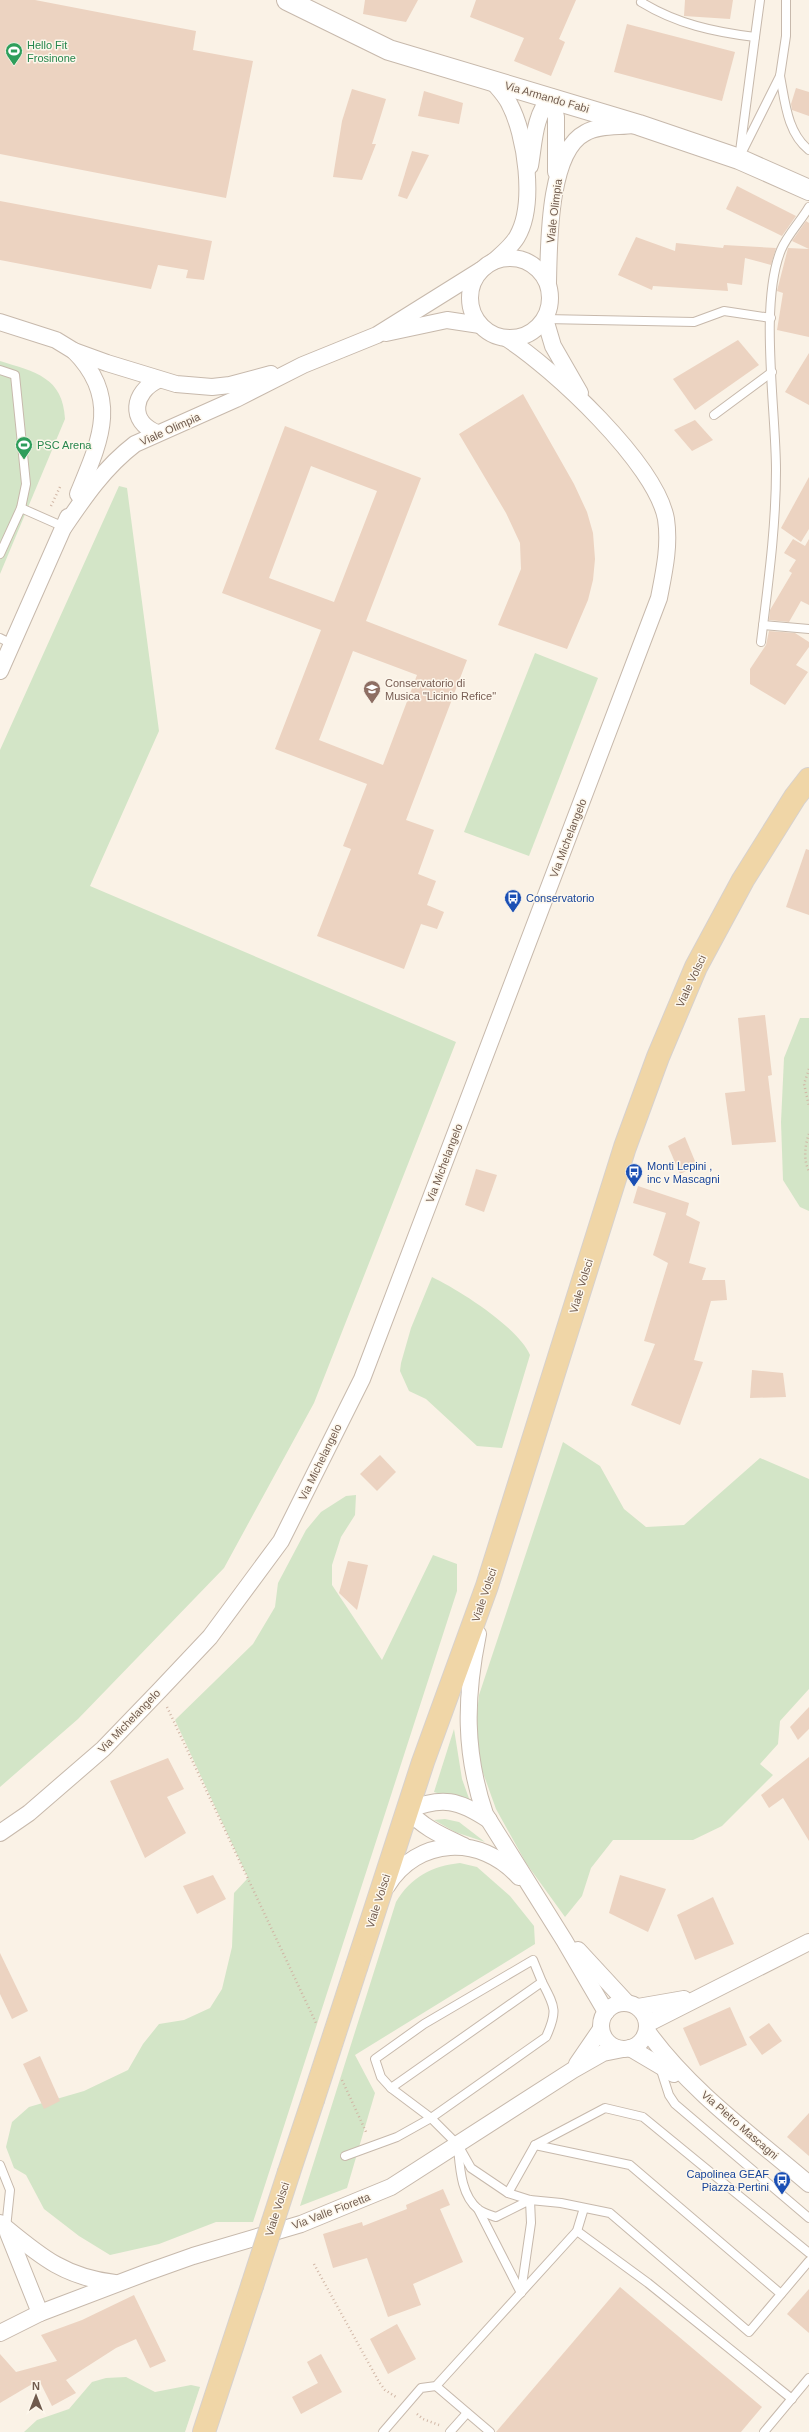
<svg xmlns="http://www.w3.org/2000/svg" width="809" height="2432" viewBox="0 0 809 2432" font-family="Arial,sans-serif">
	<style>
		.green { fill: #d3e5c7 }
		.building { fill: #ecd3c1; fill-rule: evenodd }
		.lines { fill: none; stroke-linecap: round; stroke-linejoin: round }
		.service-casing { stroke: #c7b9ac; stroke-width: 10 }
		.minor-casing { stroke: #c7b9ac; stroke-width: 18 }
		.tertiary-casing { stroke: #c7b9ac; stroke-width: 22 }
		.primary-casing { stroke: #d7d1cd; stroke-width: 24 }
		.path { stroke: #d0b6a5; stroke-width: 2.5; stroke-dasharray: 1 3; stroke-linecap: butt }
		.service { stroke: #fff; stroke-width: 8 }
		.minor { stroke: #fff; stroke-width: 16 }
		.tertiary { stroke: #fff; stroke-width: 20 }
		.primary { stroke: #f0d6a7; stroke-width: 22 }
		.primary-bridge-casing { stroke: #d7d1cd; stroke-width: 24; stroke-linecap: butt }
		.primary-bridge { stroke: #f0d6a7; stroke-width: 22 }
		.labels { text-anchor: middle; stroke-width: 3; stroke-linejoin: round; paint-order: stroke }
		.leisure-label { font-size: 11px; fill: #27864d; stroke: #fdf7ec; text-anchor: start }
		.street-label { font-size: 11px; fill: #705b4e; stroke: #fdf7ec }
		.education-label { font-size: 11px; fill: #785e54; stroke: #fdf7ec; text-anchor: start }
		.transit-label { font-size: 11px; fill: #164399; stroke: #fdf7ec; text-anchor: start }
	</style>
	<rect width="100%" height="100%" fill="#faf2e6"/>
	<g class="green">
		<path d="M 0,361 C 35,372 63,377 65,419 L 0,574 Z"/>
		<polygon points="119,486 127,488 159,731 90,886 456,1042 314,1403 224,1568 78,1719 0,1787 0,750"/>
		<polygon points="535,653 598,678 529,856 464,832"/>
		<polygon points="800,1018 809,1018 809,1211 800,1207 783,1180 781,1122 784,1058"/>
		<path d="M 432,1277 C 459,1290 518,1327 530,1355 L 502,1448 L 477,1446 L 426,1399 L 409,1391 L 400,1371 L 401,1363 L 411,1328 Z"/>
		<polygon points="563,1442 600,1466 624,1509 646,1527 684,1525 760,1458 809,1479 809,1689 780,1721 778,1744 760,1764 773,1775 722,1826 693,1840 613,1840 591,1868 582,1896 565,1917 526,1863 496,1809 482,1770 475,1732 479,1695"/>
		<polygon points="356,1495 355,1515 341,1537 332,1565 332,1585 382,1660 433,1555 457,1564 457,1591 253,2222 216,2222 159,2244 110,2255 79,2236 44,2209 26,2175 14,2168 6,2147 12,2122 29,2107 84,2091 128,2070 143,2044 159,2024 184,2020 210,2008 222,1989 232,1947 234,1893 248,1878 175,1720 253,1644 275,1607 278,1583 306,1530 321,1512 346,1496"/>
		<polygon points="454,1729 462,1779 471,1804 434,1792"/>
		<polygon points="445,1819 459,1822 485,1842 455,1832 434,1820"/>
		<path d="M 460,1863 L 477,1867 L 510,1896 L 534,1926 L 535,1944 L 355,2055 L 375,2093 L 347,2188 L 300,2206 L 396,1902 C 411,1877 432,1866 460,1863 Z"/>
		<polygon points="126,2377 155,2392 191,2385 200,2387 185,2432 24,2432 37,2420 69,2409 92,2382 106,2378"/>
	</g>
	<g class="building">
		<polygon points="0,0 35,0 196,31 193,50 253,61 226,198 0,154"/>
		<polygon points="365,0 418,0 406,22 363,14"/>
		<polygon points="476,0 576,0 559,39 565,42 551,76 514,61 524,38 470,17"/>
		<polygon points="685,0 733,0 730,19 684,16"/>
		<polygon points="627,24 735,52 722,101 614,72"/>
		<polygon points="796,88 809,92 809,116 792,110 791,104"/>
		<polygon points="352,89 386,99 372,144 376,144 362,180 333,177 342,121"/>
		<polygon points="424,91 463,103 459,124 418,116"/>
		<polygon points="412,151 429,155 407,199 398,196"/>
		<polygon points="737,186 796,216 782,236 726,209"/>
		<polygon points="0,201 212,241 204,280 186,278 188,270 158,265 151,289 0,260"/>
		<polygon points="806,221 809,223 809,249 792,241"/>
		<polygon points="636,237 675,251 676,243 723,248 724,245 776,248 771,265 745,258 742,285 727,283 728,291 653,286 652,290 618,275"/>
		<polygon points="788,248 809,249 809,337 777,330 783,293 777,291 778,287"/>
		<polygon points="738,340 759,365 695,410 673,379"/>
		<polygon points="809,353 809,405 785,392"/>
		<polygon points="523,394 574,484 587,512 593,533 595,559 593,580 588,600 567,649 498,625 521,569 520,543 506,513 459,434"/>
		<polygon points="695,420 713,440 692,451 674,430"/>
		<path d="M 285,426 L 421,478 L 366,621 L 467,660 L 406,820 L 434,830 L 418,874 L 436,881 L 427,905 L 444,912 L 437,929 L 421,924 L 404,969 L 317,936 L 351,849 L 343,846 L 367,784 L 275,749 L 321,630 L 222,593 ZM 311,466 L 377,491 L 334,602 L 269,578 ZM 353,651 L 417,675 L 383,765 L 319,740 Z"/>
		<polygon points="809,477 809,529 801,542 781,528"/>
		<polygon points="793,539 805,546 809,539 809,605 801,601 789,622 769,620 770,610 792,573 789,571 796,560 784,553"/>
		<polygon points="769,631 795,633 809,642 809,647 796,665 808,672 785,705 750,684 750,669 766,645"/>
		<polygon points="806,849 809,850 809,915 786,907"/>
		<polygon points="765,1015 772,1075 768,1076 776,1142 732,1145 725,1093 745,1091 738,1018"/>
		<polygon points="685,1137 697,1166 680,1174 668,1146"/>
		<polygon points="476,1169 497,1175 484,1212 465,1205"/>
		<polygon points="638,1186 689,1203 686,1215 700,1222 689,1263 706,1268 702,1280 725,1280 727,1300 711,1301 694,1360 703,1362 680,1425 631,1405 655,1344 644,1341 668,1263 653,1255 666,1213 633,1203"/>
		<polygon points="752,1370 783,1373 786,1397 750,1398"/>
		<polygon points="380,1455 396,1472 377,1491 360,1474"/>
		<polygon points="348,1561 368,1565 357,1610 339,1593"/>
		<polygon points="809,1707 809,1729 798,1740 790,1727"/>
		<polygon points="809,1757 809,1841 783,1798 769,1808 761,1795"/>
		<polygon points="168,1758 184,1789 167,1797 186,1833 145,1858 110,1781"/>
		<polygon points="213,1875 226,1899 197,1914 183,1886"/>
		<polygon points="620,1875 666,1889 648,1932 609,1913"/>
		<polygon points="713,1897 734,1944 695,1960 677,1915"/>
		<polygon points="0,1953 28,2011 12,2019 0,1994"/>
		<polygon points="730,2007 747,2045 700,2066 683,2028"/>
		<polygon points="769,2023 782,2041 762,2055 749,2037"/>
		<polygon points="40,2056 60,2101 44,2109 23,2064"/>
		<polygon points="809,2113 809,2156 787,2137"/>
		<polygon points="443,2189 450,2205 440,2209 463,2262 413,2284 421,2305 388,2317 367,2258 333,2268 323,2234 362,2222 363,2226 407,2209 406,2205"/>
		<polygon points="620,2287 762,2407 741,2432 496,2432"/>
		<polygon points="809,2289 809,2333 787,2314"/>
		<polygon points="134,2295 166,2361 150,2368 136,2339 116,2348 66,2380 76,2393 52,2406 39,2380 0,2403 0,2354 16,2372 57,2361 41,2335 82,2320"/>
		<polygon points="397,2324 416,2359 388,2374 370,2339"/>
		<polygon points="321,2354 342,2392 301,2414 292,2397 318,2383 307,2362"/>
	</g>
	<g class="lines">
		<g class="service-casing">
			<g id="service">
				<path d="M 642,0 L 641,2 C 677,24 714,32 755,37 L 739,159"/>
				<polyline points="755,37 760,0"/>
				<path d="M 780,76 C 785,101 787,133 809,150"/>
				<polyline points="743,150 780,76 786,36 786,0"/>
				<polyline points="545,319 694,322 724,311 771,318"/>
				<polyline points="0,370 15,375 26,484 21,508 0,554"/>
				<polyline points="714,415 772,372"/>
				<polyline points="21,508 64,527"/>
				<polyline points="763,625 809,629"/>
				<polyline points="0,638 12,644"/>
				<path d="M 761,642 C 768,584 776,528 776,470 C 776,410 759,304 781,250 C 787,235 801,221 809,207"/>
				<polyline points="660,2067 669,2095 675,2104 809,2218"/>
				<polyline points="391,2088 381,2077 375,2059 424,2024 533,1960 542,1982"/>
				<polyline points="535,2145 630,2165 781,2294"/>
				<path d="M 458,2148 C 460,2168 461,2195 478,2209 C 483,2213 491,2215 496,2217 L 530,2200 L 531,2223 L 521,2292"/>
				<path d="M 345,2156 L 397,2137 L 431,2118 L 391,2088 L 542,1982 C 555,2007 558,2011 546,2037 L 431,2118 L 458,2145 L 471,2168 L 508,2193 L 530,2200 L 561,2203 L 610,2213 L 749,2332 L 809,2261"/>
				<polyline points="0,2165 10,2190 6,2228"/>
				<polyline points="508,2193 535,2145 605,2108 643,2117 809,2253"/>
				<polyline points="478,2209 521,2293"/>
				<polyline points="577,2231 648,2283 792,2399"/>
				<polyline points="436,2386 490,2432"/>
				<polyline points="383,2432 421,2388 436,2386 577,2231 584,2208"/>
				<polyline points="450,2432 467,2413"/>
				<polyline points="764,2432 809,2378"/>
			</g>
		</g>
		<g class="minor-casing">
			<g id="minor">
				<path d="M 493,82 C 499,89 505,95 509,103 C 526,135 536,205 517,237 C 511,247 503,253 494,261"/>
				<path d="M 530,166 C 534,143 534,115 551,97 L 556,117 L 556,172"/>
				<circle cx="510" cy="298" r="40"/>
				<path d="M 548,282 C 549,245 548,152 585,133 C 598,125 618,127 633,125"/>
				<polyline points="545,319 553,346 580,393"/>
				<polyline points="0,322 56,340 74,351 107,363 176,384 212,387 230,385 271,374"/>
				<polyline points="386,333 447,320 480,325"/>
				<path d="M 74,351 C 121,398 100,441 78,494"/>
				<path d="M 157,433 C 128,421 133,392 158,380"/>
				<path d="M 64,527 C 85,496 105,467 135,444 L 236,399 L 303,365 L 377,335 L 481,270"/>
				<polyline points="0,671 68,517"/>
				<path d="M 478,1634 C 465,1698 464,1752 485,1814 L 564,1940 L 606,2012"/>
				<path d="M 0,1833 L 29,1813 L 103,1749 L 159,1691 L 210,1637 L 281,1541 L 362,1379 L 659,598 C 664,572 670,546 666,519 C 656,464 553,368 506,338"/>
				<path d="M 464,1846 C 443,1836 423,1828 408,1810 C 442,1796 459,1800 489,1820"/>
				<path d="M 387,1886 C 417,1837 481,1834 519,1877"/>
				<polyline points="578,1950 627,2003"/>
				<circle cx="624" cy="2026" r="23"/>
				<polyline points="638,2007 684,1999"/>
				<polyline points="647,2024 809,1942"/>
				<path d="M 647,2031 C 690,2091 753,2136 809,2184"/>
				<polyline points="630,2048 674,2074"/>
				<polyline points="577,2064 601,2029"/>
				<path d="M 0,2223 C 39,2255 63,2277 115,2283"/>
				<polyline points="8,2233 40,2313"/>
				<polyline points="0,2333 40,2313 148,2272 193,2256 301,2224 391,2187 573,2070 603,2053 623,2049"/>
			</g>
		</g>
		<g class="tertiary-casing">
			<polyline id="tertiary" points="287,0 389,50 639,125 739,159 809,190"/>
		</g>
		<g class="primary-casing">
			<g id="primary">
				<polyline points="357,1965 423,1762 487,1586 625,1147 658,1057 696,967 743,880 795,797 809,779"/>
				<polyline points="289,2172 313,2100"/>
				<polyline points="204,2432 252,2286"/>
			</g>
		</g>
		<g class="path">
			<polyline points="51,506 60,487"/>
			<polyline points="809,1069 804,1084 809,1106"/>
			<path d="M 809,1134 C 805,1145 803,1160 809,1171"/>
			<polyline points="167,1707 316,2023"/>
			<polyline points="342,2080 367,2134"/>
			<polyline points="314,2264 379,2382 385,2390 396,2397"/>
			<polyline points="417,2414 423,2419 439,2425"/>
		</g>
		<use href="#service" class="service"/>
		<use href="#minor" class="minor"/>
		<use href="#tertiary" class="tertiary"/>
		<use href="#primary" class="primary"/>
		<g class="primary-bridge-casing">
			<g id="primary-bridge">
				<polyline points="313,2100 357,1965"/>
				<polyline points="252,2286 289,2172"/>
			</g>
		</g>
		<use href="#primary-bridge" class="primary-bridge"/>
	</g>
	<defs>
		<g id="stadium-pin" transform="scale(0.9)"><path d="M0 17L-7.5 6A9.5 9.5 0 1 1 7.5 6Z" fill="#2e9e5b" stroke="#fdf7ec"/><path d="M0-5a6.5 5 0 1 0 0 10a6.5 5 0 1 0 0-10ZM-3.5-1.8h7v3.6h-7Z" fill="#fff"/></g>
		<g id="university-pin" transform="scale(0.9)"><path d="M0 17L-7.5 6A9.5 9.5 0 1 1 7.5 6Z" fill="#8d6e63" stroke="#fdf7ec"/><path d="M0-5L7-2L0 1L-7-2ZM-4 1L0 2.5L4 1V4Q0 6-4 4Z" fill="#fff"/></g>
		<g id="bus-pin" transform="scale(0.9)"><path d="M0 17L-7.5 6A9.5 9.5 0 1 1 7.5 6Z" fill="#1a4fb4" stroke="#fdf7ec"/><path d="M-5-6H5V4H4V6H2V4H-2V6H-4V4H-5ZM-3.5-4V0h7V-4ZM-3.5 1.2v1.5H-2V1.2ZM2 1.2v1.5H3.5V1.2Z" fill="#fff"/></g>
	</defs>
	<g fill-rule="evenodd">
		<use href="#stadium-pin" x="14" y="51"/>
		<use href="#stadium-pin" x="24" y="445"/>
		<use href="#university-pin" x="372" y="689"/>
		<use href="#bus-pin" x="513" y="898"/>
		<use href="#bus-pin" x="634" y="1172"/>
		<use href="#bus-pin" x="782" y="2180"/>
	</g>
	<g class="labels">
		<g class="leisure-label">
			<text x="27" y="49">Hello Fit<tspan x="27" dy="13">Frosinone</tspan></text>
			<text x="37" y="449">PSC Arena</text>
		</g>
		<g class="street-label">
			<text transform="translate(547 97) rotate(16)" y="4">Via Armando Fabi</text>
			<text transform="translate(554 211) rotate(-83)" y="4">Viale Olimpia</text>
			<text transform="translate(170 429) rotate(-24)" y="4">Viale Olimpia</text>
			<text transform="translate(568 838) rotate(-69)" y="4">Via Michelangelo</text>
			<text transform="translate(691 981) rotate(-65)" y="4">Viale Volsci</text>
			<text transform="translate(444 1163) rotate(-69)" y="4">Via Michelangelo</text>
			<text transform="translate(581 1286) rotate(-73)" y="4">Viale Volsci</text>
			<text transform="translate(320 1462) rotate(-64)" y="4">Via Michelangelo</text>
			<text transform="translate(484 1595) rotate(-71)" y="4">Viale Volsci</text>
			<text transform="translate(129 1721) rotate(-46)" y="4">Via Michelangelo</text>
			<text transform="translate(378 1901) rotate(-72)" y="4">Viale Volsci</text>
			<text transform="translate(740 2125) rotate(41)" y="4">Via Pietro Mascagni</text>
			<text transform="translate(277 2209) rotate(-72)" y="4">Viale Volsci</text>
			<text transform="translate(331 2211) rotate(-21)" y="4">Via Valle Fioretta</text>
		</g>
		<g class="education-label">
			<text x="385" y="687">Conservatorio di<tspan x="385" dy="13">Musica "Licinio Refice"</tspan></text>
		</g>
		<g class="transit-label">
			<text x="526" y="902">Conservatorio</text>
			<text x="647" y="1170">Monti Lepini ,<tspan x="647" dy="13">inc v Mascagni</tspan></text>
			<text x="769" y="2178" text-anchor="end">Capolinea GEAF<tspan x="769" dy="13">Piazza Pertini</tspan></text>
		</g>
	</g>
	<g transform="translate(36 2396)" stroke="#fdf7ec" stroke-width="3" paint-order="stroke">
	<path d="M0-3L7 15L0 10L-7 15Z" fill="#705b4e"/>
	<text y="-6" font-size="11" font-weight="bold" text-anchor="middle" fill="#705b4e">N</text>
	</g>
</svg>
